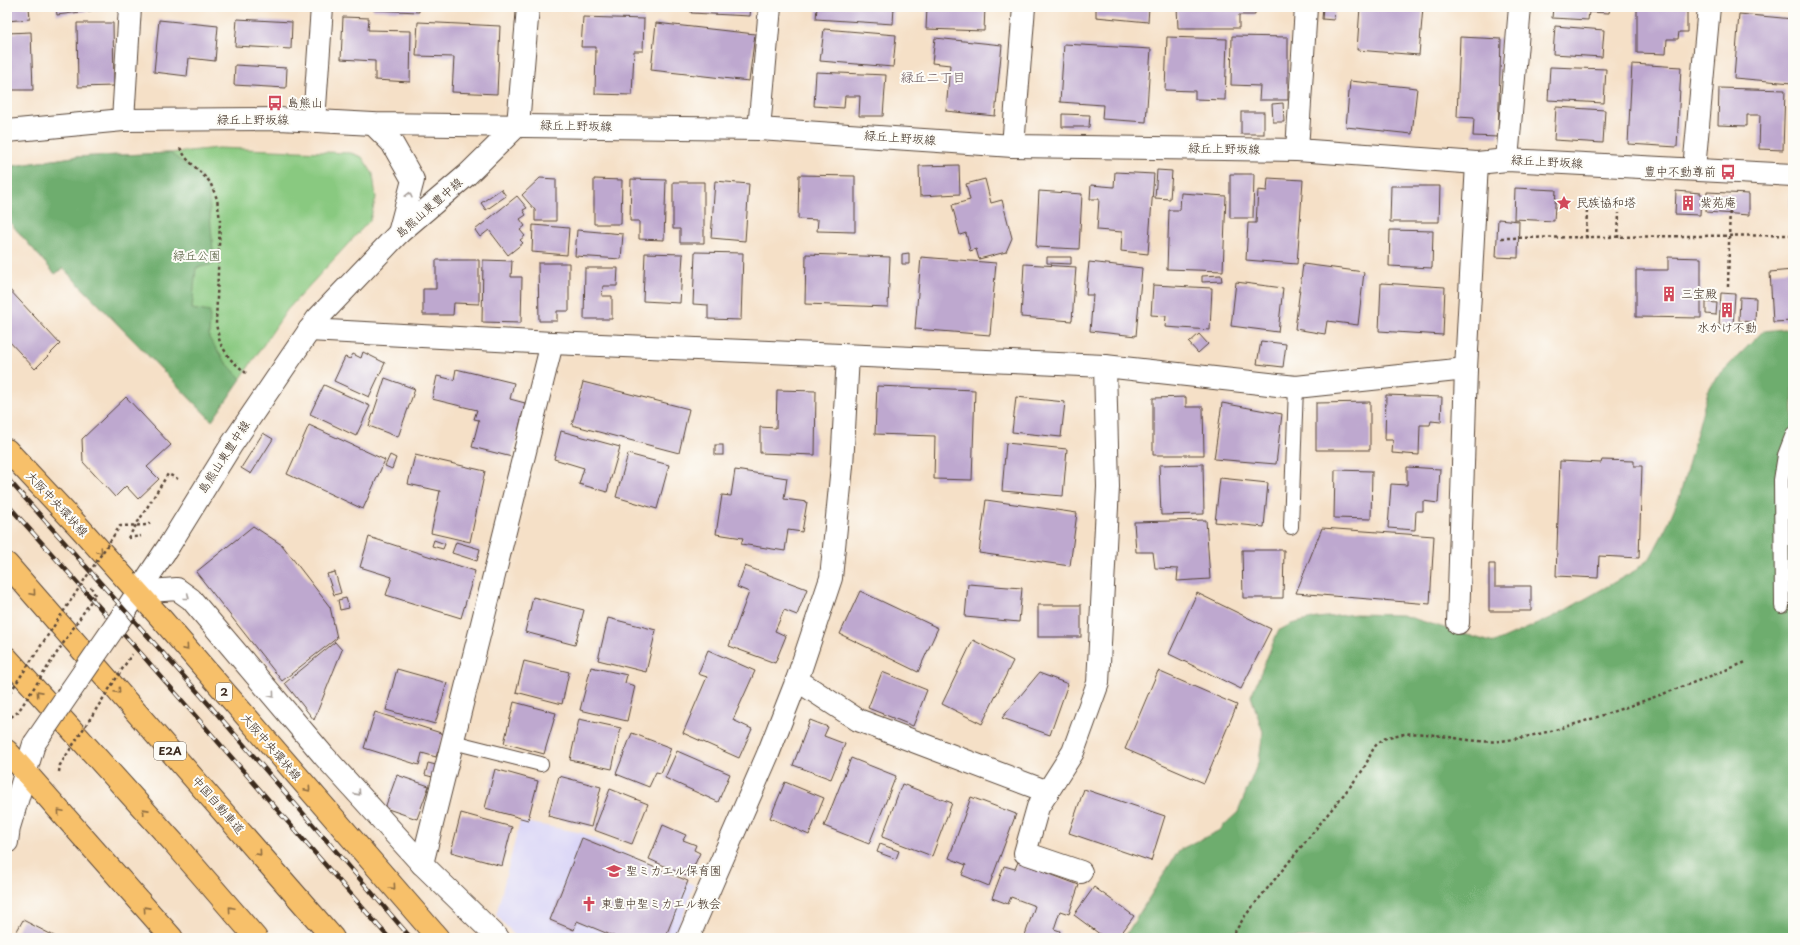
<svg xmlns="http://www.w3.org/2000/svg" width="1800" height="945" viewBox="0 0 1800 945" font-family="'Playpen Sans','Klee One',sans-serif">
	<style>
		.built { fill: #dad6f7 }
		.green { fill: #89c980; stroke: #627a4f }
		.forest { fill: #6ead6e; stroke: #546c46 }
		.building { fill: #bea8cf }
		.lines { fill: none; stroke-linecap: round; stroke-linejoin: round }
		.service-casing { stroke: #574537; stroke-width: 16 }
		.minor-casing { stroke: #574537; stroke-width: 24 }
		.tertiary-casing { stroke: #574537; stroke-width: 24 }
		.primary-casing { stroke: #574537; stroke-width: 24 }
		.motorway-casing { stroke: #574537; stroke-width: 24 }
		.path { stroke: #574537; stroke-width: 2.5; stroke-dasharray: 3 3; stroke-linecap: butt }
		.service { stroke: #fff; stroke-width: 14 }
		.minor { stroke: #fff; stroke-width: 22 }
		.tertiary { stroke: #fff; stroke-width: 22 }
		.primary { stroke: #f7c06b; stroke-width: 22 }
		.motorway { stroke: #f7c06b; stroke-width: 22 }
		.rail-casing { stroke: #3b2a1e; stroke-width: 4.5 }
		.rail { stroke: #fdfcf7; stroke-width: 3; stroke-dasharray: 9; stroke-linecap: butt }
		.tertiary-bridge-casing { stroke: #574537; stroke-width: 24; stroke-linecap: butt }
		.path-bridge { stroke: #574537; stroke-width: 2.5; stroke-dasharray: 3 3; stroke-linecap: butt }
		.tertiary-bridge { stroke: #fff; stroke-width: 22 }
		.oneway { stroke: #a79f9a }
		.oneway2 { stroke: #906e41 }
		.labels { text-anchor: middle; stroke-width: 4; stroke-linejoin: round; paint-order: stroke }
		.shield { fill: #fdfcf7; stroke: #75695f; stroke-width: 1 }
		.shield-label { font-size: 11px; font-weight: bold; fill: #3b2a1e }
		.poi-label { font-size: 12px; fill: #3b2a1e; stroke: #fdfcf7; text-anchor: start }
		.street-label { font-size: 12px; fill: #3b2a1e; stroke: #fdfcf7 }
		.park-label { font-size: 12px; fill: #525a3b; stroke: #fdfcf7 }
		.neighbourhood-label { font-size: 13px; fill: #69565c; stroke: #fdfcf7 }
	</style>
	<rect width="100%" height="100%" fill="#fdfcf7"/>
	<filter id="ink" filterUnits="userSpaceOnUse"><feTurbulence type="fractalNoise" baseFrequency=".025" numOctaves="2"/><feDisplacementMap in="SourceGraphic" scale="8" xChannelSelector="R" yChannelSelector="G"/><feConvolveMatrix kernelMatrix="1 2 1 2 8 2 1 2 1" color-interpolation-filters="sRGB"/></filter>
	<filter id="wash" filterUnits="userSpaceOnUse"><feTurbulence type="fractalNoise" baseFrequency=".012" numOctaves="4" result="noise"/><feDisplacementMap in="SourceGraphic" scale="16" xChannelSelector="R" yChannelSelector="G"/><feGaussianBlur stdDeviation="0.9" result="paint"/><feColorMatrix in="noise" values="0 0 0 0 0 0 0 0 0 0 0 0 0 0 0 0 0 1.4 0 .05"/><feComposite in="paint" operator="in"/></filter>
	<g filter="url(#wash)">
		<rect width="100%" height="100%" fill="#f5e0c7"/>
		<polygon class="built" points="520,821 583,833 694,885 675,938 517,938 496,915"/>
		<polygon class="green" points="218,148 351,153 362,157 373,174 376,198 370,220 287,310 212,421 63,268 55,274 7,219 7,167 73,157 170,153"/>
		<g class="forest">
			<polygon points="170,153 199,174 208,188 214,264 196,268 192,309 210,312 209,338 223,359 241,379 212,421 63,268 55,274 7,219 7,167 73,157"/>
			<polygon points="1793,328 1793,938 1124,938 1179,850 1218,831 1238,812 1259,760 1263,732 1251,696 1278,631 1291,624 1317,618 1356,614 1402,615 1494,643 1553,617 1636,570 1650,558 1666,528 1680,495 1708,391 1715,379 1763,331"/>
		</g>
		<g id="blocks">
			<g class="building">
				<polygon points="7,7 29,7 30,19 7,21"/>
				<polygon points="56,7 112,7 112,8 57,15"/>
				<polygon points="373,7 419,7 419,12 373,10"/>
				<polygon points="588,7 643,7 643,12"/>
				<polygon points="692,7 751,7 750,16 691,13"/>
				<polygon points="817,7 894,7 893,24 816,19"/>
				<polygon points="927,7 985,7 984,31 926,29"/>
				<polygon points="1096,7 1149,7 1148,22 1096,17"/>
				<polygon points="1177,7 1255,7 1255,15 1239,15 1239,28 1178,28"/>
				<polygon points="1323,7 1335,7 1334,20 1322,19"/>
				<polygon points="1360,7 1423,7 1419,55 1357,50"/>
				<polygon points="1553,7 1610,7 1609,13 1589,12 1588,20 1552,18"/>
				<polygon points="1637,7 1687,7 1687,32 1679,32 1678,39 1667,39 1666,54 1637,53"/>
				<polygon points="1739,14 1793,19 1792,83 1734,78"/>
				<polygon points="343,17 369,18 368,30 411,31 410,82 375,80 375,61 341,59"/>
				<polygon points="583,17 644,19 643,51 634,51 632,95 595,94 596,47 581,47"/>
				<polygon points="237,19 292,22 291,49 235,46"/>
				<polygon points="159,20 218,26 215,61 189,58 187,76 154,72"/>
				<polygon points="418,22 500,26 497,94 452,92 454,57 416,56"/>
				<polygon points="77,23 113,23 114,86 78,87"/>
				<polygon points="656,23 755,34 749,81 651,70"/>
				<polygon points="1555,26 1604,30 1602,57 1553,54"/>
				<polygon points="824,29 896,35 893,67 820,61"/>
				<polygon points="31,32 33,90 7,90 7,33"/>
				<polygon points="1232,36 1288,37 1288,100 1259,100 1260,86 1231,85"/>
				<polygon points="1167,37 1227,39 1225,100 1195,99 1195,91 1165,90"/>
				<polygon points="1460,37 1501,39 1498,137 1473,136 1474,118 1457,117"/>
				<polygon points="935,38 1002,45 995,116 946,111 950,65 932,63"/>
				<polygon points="1064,44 1151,49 1146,122 1102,119 1103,105 1060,102"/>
				<polygon points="1632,64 1681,67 1677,147 1628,144"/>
				<polygon points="235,65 287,68 286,88 234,85"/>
				<polygon points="1550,67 1606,69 1604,103 1548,100"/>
				<polygon points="816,72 886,75 883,116 859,116 860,96 845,96 844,108 814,106"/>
				<polygon points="1350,81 1417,88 1412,134 1346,127"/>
				<polygon points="1719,88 1785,90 1783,150 1759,149 1760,115 1747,115 1747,126 1718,125"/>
				<polygon points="1283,103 1284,122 1273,122 1272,104"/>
				<polygon points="1556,107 1605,110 1603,143 1554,140"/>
				<rect x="1241" y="112" width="23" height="22"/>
				<polygon points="1062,114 1090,115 1089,127 1062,127"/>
				<polygon points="959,165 960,194 920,196 919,166"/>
				<polygon points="1157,170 1172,171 1170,199 1155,198"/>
				<polygon points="1115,172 1154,174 1148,254 1121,251 1122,232 1097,230 1099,199 1090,199 1091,185 1114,187"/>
				<polygon points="1230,174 1254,174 1253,218 1230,218"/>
				<polygon points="799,175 855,176 855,232 817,231 818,220 798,219"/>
				<polygon points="540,178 556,179 556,221 535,221 535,210 522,195"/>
				<polygon points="1268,178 1303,180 1297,264 1246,260 1248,223 1256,223 1258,190 1267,191"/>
				<polygon points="594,179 622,180 621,224 594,224"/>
				<polygon points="631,179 666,180 664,240 639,239 639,221 630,221"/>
				<polygon points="985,179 991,203 1002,200 1012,238 1006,252 979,259 976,249 970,251 966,233 960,235 952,205 970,200 966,184"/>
				<polygon points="715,181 749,184 745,241 711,238"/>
				<polygon points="673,182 704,182 704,243 680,243 680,229 673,229"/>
				<polygon points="1391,186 1440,186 1439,222 1390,222"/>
				<polygon points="1515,188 1556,190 1554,221 1514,219"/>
				<polygon points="501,189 506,196 486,210 481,203"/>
				<polygon points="1039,191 1082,194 1079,249 1036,247"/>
				<polygon points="1676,191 1701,193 1700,215 1675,214"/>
				<polygon points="1707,192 1749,194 1749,215 1706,212"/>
				<polygon points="1181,193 1226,196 1223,271 1167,269 1169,210 1180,210"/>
				<polygon points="517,196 527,208 523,210 526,215 520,219 525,226 520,230 525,236 520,240 523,243 508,255 489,230 480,237 475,230"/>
				<rect x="1790" y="197" width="3" height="22"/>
				<polygon points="1598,198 1606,198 1605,205 1597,205"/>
				<polygon points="1609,200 1614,200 1614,205 1608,205"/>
				<polygon points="1498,219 1519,221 1518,258 1496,257"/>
				<polygon points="533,225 569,228 567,255 532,252"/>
				<polygon points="577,230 623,234 621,259 575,256"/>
				<polygon points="1390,230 1433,231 1432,268 1389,266"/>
				<polygon points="695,252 743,253 741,320 708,319 708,305 693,304"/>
				<polygon points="645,253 683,254 680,303 643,301"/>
				<polygon points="909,253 909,264 902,264 902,254"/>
				<polygon points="806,254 890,257 888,307 805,304"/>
				<polygon points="921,257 996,263 990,335 915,329"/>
				<polygon points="1047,257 1071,257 1071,264 1047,263"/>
				<polygon points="1668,257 1701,258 1701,318 1636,317 1636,270 1668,270"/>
				<polygon points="436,260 479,260 479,304 454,303 453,315 423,315 423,289 436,289"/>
				<polygon points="483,260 512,261 511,277 522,277 521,323 482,322"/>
				<polygon points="1089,262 1142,268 1136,336 1090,331 1093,295 1086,295"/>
				<polygon points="538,263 569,263 569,311 557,311 557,321 539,321"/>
				<polygon points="1024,264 1076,267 1072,321 1021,317"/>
				<polygon points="1303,264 1364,272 1358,325 1327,321 1325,334 1295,329"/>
				<polygon points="585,268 618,268 617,286 603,286 602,296 612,296 612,319 584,319"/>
				<polygon points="1793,270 1793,321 1773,322 1770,272"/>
				<polygon points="1221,275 1222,281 1202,282 1202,276"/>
				<polygon points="1236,282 1283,288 1278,332 1231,326"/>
				<polygon points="1381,283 1445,287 1443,335 1379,331"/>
				<polygon points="1153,285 1212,288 1210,330 1165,327 1166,316 1151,315"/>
				<polygon points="7,287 60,344 35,369 7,339"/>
				<polygon points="1721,293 1735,294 1733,326 1719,325"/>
				<polygon points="1740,297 1756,298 1755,322 1739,321"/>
				<polygon points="1706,302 1717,303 1716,315 1706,314"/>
				<polygon points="1199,334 1208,344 1198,353 1189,343"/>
				<polygon points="1261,341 1286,344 1283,367 1257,364"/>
				<polygon points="363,352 385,363 369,397 334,381 345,357 350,359 353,354 361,358"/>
				<polygon points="456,369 514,383 510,399 525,403 512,457 472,447 479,420 474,419 477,410 432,399 437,376 454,380"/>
				<polygon points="385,378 415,389 398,437 369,426"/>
				<polygon points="583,382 689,409 679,453 572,425"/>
				<polygon points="324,385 370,406 356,436 310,414"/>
				<polygon points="877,386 975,390 972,480 934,479 935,436 875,434"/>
				<polygon points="777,390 816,391 815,455 760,453 760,427 776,428"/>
				<polygon points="1386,395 1442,397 1441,422 1431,421 1430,425 1420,425 1419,455 1392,453 1393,440 1385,440"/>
				<polygon points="126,397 171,445 147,467 159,479 138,499 126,486 115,497 83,462 82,439"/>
				<polygon points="1016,397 1065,402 1061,437 1012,432"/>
				<polygon points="1186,397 1186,407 1203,407 1204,455 1153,455 1153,398"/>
				<polygon points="1370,402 1370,450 1316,450 1316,403"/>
				<polygon points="1222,403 1282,414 1276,464 1214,459"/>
				<polygon points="309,425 385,460 363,509 287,474"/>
				<polygon points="561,431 620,447 607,492 579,484 584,468 554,459"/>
				<polygon points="263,433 273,439 251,474 241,468"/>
				<polygon points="1006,443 1067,449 1063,496 1002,491"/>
				<rect x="715" y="445" width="8" height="10"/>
				<polygon points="628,454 669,465 657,509 616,497"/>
				<polygon points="390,455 396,458 392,469 385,466"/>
				<polygon points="415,455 485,471 470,542 431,533 440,491 408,484"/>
				<polygon points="1602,460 1634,461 1634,466 1642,466 1639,558 1599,556 1598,578 1556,576 1560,461 1601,463"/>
				<polygon points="1203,464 1204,514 1161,515 1159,465"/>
				<polygon points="1407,467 1440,469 1438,503 1423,501 1423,511 1416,511 1415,530 1388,528 1391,484 1407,485"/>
				<polygon points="735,470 787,478 784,499 807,502 802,532 788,530 785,551 741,544 743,538 716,534 722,495 731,496"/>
				<polygon points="1335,470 1372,471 1371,519 1334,518"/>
				<polygon points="1220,478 1268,483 1264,527 1215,522"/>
				<polygon points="986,500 1077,513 1070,566 979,553"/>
				<polygon points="1206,520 1210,579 1177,581 1178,569 1155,568 1153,552 1136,552 1134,522"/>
				<polygon points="253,526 282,545 330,607 337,638 282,681 196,572"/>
				<polygon points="1322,528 1434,536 1430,604 1296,593"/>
				<polygon points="369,537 475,571 461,618 386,595 392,577 360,567"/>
				<polygon points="434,540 445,544 443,549 432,546"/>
				<polygon points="456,542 480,549 477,561 452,553"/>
				<polygon points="1242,550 1284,550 1283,598 1243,598"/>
				<polygon points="1489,564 1495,564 1495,586 1531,586 1531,611 1489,611"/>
				<polygon points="745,566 807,589 797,615 784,610 775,631 786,636 775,663 729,646 749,592 737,587"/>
				<polygon points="335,572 341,593 334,595 327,574"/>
				<polygon points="968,584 1022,588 1019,622 965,617"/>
				<polygon points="860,591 938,628 918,672 840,634"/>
				<polygon points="1197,593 1271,629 1241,689 1169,654"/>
				<polygon points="533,597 584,610 575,645 525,632"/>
				<polygon points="346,598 349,608 340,610 338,600"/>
				<rect x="1038" y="605" width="43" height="32"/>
				<polygon points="608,618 656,630 646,672 598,660"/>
				<polygon points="973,640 1013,661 982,724 942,704"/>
				<polygon points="335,642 342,650 314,720 285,683"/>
				<polygon points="708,650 755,671 733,720 752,729 739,758 683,733 707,677 698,674"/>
				<polygon points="524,661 569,672 562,704 516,692"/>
				<polygon points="591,667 627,675 625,683 635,686 627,721 580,710"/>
				<polygon points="397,669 447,683 435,724 386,710"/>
				<polygon points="1158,671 1237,705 1204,783 1125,749"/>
				<polygon points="882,672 927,690 913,726 868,708"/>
				<polygon points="1039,673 1068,684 1050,735 1002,718"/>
				<polygon points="514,702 556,713 544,754 504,743"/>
				<polygon points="375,712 444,734 436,757 422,753 419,765 364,748"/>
				<polygon points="579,719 621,728 612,769 570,760"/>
				<polygon points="810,720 828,727 824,736 845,744 831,779 793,765"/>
				<polygon points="632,733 671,748 661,773 656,772 649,787 616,774"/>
				<polygon points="677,751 730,774 718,802 665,778"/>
				<polygon points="851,758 896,776 869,844 824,826"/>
				<polygon points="428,763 440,766 436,778 425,775"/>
				<polygon points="495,769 538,781 528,820 485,808"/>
				<polygon points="397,775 429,786 417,819 385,808"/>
				<polygon points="559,776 601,787 591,827 548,816"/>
				<polygon points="785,782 824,798 809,835 770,818"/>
				<polygon points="902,784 952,803 932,856 882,837"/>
				<polygon points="610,789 648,804 632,844 594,830"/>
				<polygon points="1084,789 1165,816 1151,861 1069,833"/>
				<polygon points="971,797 1016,814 989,886 962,875 966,865 949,858"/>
				<polygon points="461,813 512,827 502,866 451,852"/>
				<polygon points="663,825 686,835 683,840 696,845 694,850 700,853 689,877 649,859"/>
				<polygon points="582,838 688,881 665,938 618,938 577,921 574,930 550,920"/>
				<polygon points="880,844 899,851 896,859 877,852"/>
				<polygon points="1018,862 1079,885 1069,914 1060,911 1054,929 1060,931 1058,938 1024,938 1035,906 1011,897 1008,904 992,898 1004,866 1015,869"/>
				<polygon points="1094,887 1134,916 1118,938 1105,938 1074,915"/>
				<polygon points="23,920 58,938 13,938"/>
			</g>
		</g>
	</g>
	<g filter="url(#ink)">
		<use href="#blocks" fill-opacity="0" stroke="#574537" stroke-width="1"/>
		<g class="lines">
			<g class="service-casing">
				<g id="service">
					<polyline points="1291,527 1296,387"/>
					<polyline points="1782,606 1781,480 1785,455 1793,434"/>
					<polyline points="453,742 541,764"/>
				</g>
			</g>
			<g class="minor-casing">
				<g id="minor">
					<polyline points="123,120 130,7"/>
					<polyline points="314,121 322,7"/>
					<polyline points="373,124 392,143 413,180 399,233"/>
					<polyline points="518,125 528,7"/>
					<polyline points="759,129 770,7"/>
					<polyline points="1013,146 1024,7"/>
					<polyline points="1297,150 1306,7"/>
					<polyline points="1507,160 1520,7"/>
					<polyline points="1694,169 1709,7"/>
					<polyline points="309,330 552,343 1105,366 1296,387 1466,369"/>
					<polyline points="137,592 177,589 191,599 324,756 422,864 498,938"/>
					<polyline points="1458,623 1466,369 1477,163"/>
					<polyline points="797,680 858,720 1048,792"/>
					<polyline points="422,864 552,343"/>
					<polyline points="1081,872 1025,853 1038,807 1073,752 1098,683 1108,487 1105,366"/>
					<polyline points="688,938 768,754 797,680 831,578 842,466 848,356"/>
				</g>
			</g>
			<g class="tertiary-casing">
				<g id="tertiary">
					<polyline points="7,131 123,120 280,119 373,124 759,129 1013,146 1297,150 1477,163 1507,160 1793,175"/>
					<polyline points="118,622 170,544 232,444 317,319 399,233 467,175 518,125"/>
					<polyline points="7,842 9,827 34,744"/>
				</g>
			</g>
			<g class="primary-casing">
				<g id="primary">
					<polyline points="7,450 80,528 159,616 438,938"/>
					<polyline points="7,751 172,938"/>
				</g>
			</g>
			<g class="motorway-casing">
				<g id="motorway">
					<polyline points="7,564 333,938"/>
					<polyline points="7,658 174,843 256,938"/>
				</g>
			</g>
			<g class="path">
				<polyline points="180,148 186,158 210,182 217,199 220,220 216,324 220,343 230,359 246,373"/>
				<polyline points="1501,238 1793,235"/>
				<polyline points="1586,238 1587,208"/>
				<polyline points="1618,238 1619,213"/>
				<polyline points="1728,287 1730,200"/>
				<polyline points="128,538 168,474 178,479"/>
				<polyline points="128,538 141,536"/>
				<polyline points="91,587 95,595"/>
				<path d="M 1231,938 L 1245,916 L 1353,783 C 1357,777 1362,772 1365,766 C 1372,753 1373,742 1389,737 C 1426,726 1463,745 1501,741 C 1538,736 1574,725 1609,713 C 1656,697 1701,680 1746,662"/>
			</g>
			<use href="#service" class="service"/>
			<use href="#minor" class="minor"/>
			<use href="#tertiary" class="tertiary"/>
			<use href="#primary" class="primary"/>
			<use href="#motorway" class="motorway"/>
			<g class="rail-casing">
				<g id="rail">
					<polyline points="7,478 212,708 411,938"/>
					<polyline points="7,504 144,657 389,938"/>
				</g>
			</g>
			<use href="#rail" class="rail"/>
			<g class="tertiary-bridge-casing">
				<polyline id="tertiary-bridge" points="34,744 118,622"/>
			</g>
			<g class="path-bridge">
				<polyline points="7,697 120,526 148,525 150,523"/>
				<polyline points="11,717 18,712 95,595"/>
				<polyline points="59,772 60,765 132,654"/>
			</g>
			<use href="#tertiary-bridge" class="tertiary-bridge"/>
		</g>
		<defs><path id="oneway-chevron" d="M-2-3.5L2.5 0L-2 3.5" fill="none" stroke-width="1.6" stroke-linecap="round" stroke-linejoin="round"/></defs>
		<g class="oneway">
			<use href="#oneway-chevron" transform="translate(409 195) rotate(-76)"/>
			<use href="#oneway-chevron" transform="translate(187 597) rotate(39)"/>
			<use href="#oneway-chevron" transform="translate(272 695) rotate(50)"/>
			<use href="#oneway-chevron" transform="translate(358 793) rotate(48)"/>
		</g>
		<g class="oneway2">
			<use href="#oneway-chevron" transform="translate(100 551) rotate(48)"/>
			<use href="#oneway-chevron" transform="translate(33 593) rotate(49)"/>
			<use href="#oneway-chevron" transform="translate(186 648) rotate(49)"/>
			<use href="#oneway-chevron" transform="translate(118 691) rotate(49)"/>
			<use href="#oneway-chevron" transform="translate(39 693) rotate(-132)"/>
			<use href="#oneway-chevron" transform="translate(308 789) rotate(49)"/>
			<use href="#oneway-chevron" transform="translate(145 811) rotate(-132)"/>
			<use href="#oneway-chevron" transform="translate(60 812) rotate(-131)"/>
			<use href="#oneway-chevron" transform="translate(259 853) rotate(49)"/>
			<use href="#oneway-chevron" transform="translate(393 887) rotate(49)"/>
			<use href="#oneway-chevron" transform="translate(146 909) rotate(-132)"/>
			<use href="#oneway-chevron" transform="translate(231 909) rotate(-131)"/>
		</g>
	</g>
	<defs>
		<g id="bus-bare" transform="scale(1.2)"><path d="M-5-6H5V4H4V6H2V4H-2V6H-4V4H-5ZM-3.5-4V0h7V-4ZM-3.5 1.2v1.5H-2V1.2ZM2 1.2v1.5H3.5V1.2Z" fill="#d1495b" stroke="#fdfcf7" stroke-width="2.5" paint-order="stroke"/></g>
		<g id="sight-bare" transform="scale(1.2)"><path d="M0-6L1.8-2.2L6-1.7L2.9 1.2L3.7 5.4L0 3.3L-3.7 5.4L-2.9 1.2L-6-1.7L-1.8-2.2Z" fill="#d1495b" stroke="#fdfcf7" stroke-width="2.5" paint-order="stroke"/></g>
		<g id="building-bare" transform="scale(1.2)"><path d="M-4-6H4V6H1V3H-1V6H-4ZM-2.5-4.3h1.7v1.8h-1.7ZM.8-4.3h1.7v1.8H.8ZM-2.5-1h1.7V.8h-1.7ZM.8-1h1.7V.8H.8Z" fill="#d1495b" stroke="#fdfcf7" stroke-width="2.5" paint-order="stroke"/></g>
		<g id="school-bare" transform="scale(1.2)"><path d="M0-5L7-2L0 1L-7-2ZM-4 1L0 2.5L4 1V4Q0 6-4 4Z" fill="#d1495b" stroke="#fdfcf7" stroke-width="2.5" paint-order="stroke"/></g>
		<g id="church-bare" transform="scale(1.2)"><path d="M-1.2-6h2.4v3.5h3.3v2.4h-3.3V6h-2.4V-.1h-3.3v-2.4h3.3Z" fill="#d1495b" stroke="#fdfcf7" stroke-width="2.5" paint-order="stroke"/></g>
	</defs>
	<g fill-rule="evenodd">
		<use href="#bus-bare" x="275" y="103"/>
		<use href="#bus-bare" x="1728" y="172"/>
		<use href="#sight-bare" x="1564" y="203"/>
		<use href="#building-bare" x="1688" y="203"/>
		<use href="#building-bare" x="1669" y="294"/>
		<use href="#building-bare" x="1727" y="310"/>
		<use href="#school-bare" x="614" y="871"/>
		<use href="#church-bare" x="589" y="904"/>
	</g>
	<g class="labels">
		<g class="shield">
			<rect x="216" y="683" width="16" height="18" rx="3"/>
			<rect x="154" y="742" width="32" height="18" rx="3"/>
		</g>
		<g class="shield-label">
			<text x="224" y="696">2</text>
			<text x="170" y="755">E2A</text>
		</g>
		<g class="poi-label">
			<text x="287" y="107">島熊山</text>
			<text x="1716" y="176" text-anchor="end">豊中不動尊前</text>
			<text x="1576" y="207">民族協和塔</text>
			<text x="1700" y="207">紫苑庵</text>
			<text x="1681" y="298">三宝殿</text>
			<text x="1727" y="332" text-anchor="middle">水かけ不動</text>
			<text x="626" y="875">聖ミカエル保育園</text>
			<text x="601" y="908">東豊中聖ミカエル教会</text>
		</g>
		<g class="street-label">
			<text x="253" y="124">緑丘上野坂線</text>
			<text transform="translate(576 126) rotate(1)" y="4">緑丘上野坂線</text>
			<text transform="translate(900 138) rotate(4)" y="4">緑丘上野坂線</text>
			<text transform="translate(1224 149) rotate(1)" y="4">緑丘上野坂線</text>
			<text transform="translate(1547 162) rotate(3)" y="4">緑丘上野坂線</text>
			<text transform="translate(429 208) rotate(-41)" y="4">島熊山東豊中線</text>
			<text transform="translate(224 457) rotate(-57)" y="4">島熊山東豊中線</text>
			<text transform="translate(57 504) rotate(47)" y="4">大阪中央環状線</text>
			<text transform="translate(271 747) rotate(49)" y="4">大阪中央環状線</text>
			<text transform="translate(218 805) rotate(49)" y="4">中国自動車道</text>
		</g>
		<g class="park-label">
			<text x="197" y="260">緑丘公園</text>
		</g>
		<g class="neighbourhood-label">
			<text x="933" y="82">緑丘二丁目</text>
		</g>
	</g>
	<rect width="1800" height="945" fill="none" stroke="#fdfcf7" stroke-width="24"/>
</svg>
